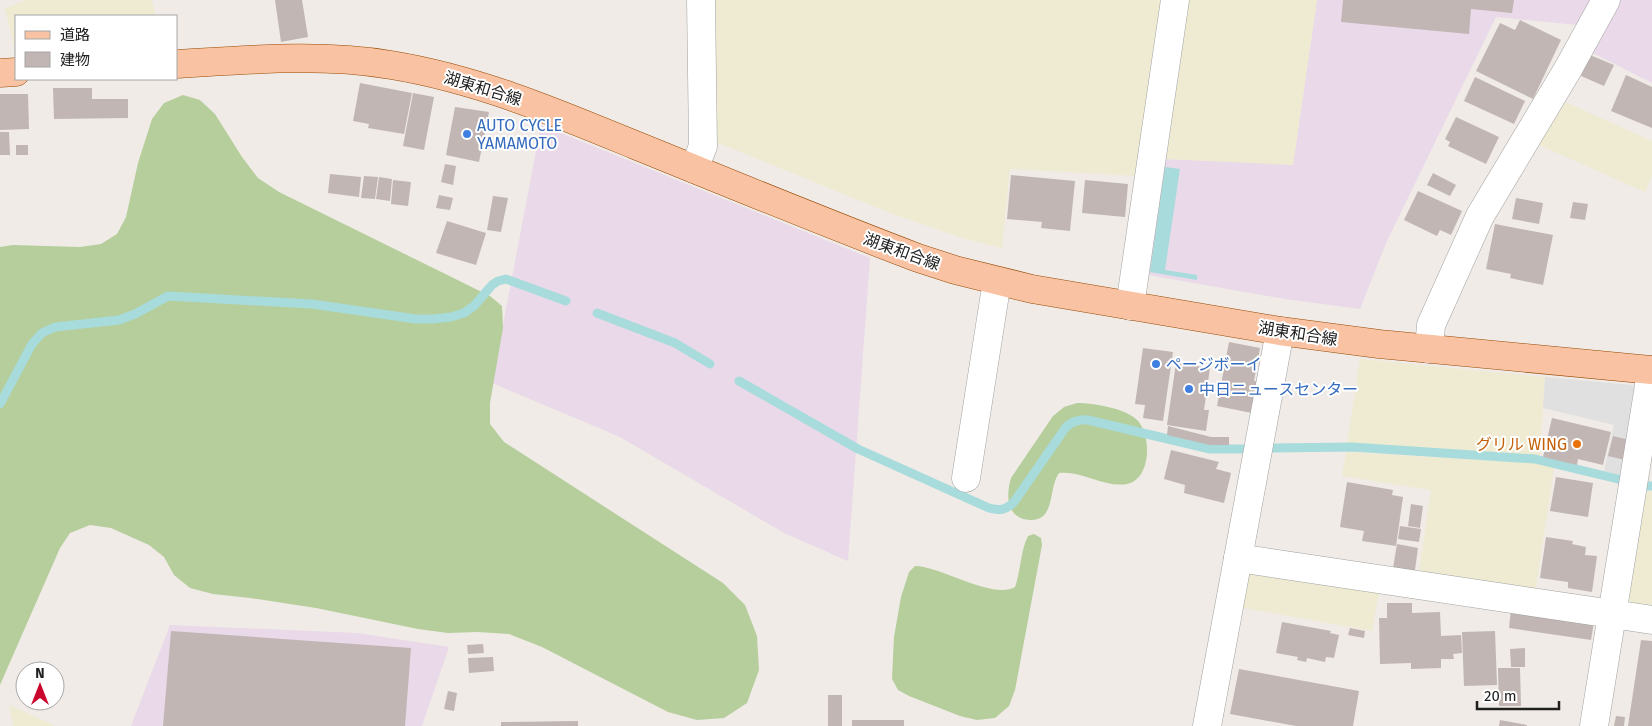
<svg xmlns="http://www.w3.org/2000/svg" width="1652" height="726" viewBox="0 0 1652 726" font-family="'Fira Sans','Noto Sans JP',sans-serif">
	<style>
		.industrial { fill: #e9d9e9 }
		.farmland { fill: #eeebd2 }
		.forest { fill: #b5ce9c }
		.parking { fill: #e0e0e0 }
		.water { fill: #a8dbdc }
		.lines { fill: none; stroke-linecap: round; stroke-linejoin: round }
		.stream { stroke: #a8dbdc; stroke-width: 9 }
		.building { fill: #c1b6b3 }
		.minor-casing { stroke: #a1a1a1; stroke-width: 29 }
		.major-casing { stroke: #974a04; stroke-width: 29 }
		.minor { stroke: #fff; stroke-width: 28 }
		.major { stroke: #f9c2a2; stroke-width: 28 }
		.shop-dot { fill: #3f7fe0; stroke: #fff; stroke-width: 2 }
		.food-dot { fill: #e8710a; stroke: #fff; stroke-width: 2 }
		.labels { text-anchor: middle; stroke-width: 4; stroke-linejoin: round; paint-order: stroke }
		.street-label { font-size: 16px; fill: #202020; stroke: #fff }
		.shop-label { font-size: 16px; fill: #366cbe; stroke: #fff; text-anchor: start }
		.food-label { font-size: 16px; fill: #c56008; stroke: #fff; text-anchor: end }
	</style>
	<rect width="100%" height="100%" fill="#f0ebe6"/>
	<g class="industrial">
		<polygon points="1317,0 1592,0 1578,25 1496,17 1386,243 1360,309 1285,299 1148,275 1164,159 1293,164"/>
		<polygon points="1620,0 1652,0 1652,83 1591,52"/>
		<polygon points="541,125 870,258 848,561 784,533 620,437 492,383"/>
		<polygon points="170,625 357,633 449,647 422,726 131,726"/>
	</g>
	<g class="farmland">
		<polygon points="27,0 152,0 156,16 16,16 16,55 5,8"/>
		<polygon points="714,0 1162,0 1137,176 1010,169 1002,248 965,239 893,214 716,142"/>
		<polygon points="1187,0 1317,0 1293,165 1164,159"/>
		<polygon points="1563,101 1652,141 1652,176 1645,192 1537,144"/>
		<polygon points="1360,359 1545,377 1540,456 1347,443"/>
		<polygon points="1346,452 1535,463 1554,468 1535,594 1418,577 1431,490 1342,476"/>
		<polygon points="1652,491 1652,612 1624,602 1642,492"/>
		<polygon points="1253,568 1380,587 1372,631 1239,607 1245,574"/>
		<polygon points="9,705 56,726 13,726"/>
	</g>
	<g class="forest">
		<polygon points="183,95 200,100 215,114 242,157 258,178 279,192 490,296 502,306 503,328 490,403 490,424 504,442 723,583 745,605 757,636 759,670 747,703 724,718 697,720 668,712 542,647 509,634 477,632 448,633 418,629 316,608 250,598 213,594 190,588 174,575 164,557 149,545 111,528 90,525 70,533 60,548 0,685 0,247 13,245 80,247 101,244 117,234 126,217 138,163 152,119 164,103"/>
		<path d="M 1077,403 C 1093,403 1124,408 1136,419 C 1152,433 1152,479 1127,484 C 1105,488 1081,470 1059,473 C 1048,488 1056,521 1030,520 C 1023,520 1018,518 1013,512 C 1006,503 1008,488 1011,478 L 1053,416 L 1064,407 Z"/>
		<path d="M 1034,534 L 1041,538 L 1042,545 L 1015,690 L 1009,706 L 995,718 L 977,720 L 960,716 L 909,696 L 898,690 L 892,679 L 894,637 L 901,597 L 909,572 L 915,566 C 940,566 993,600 1015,587 C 1021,571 1020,552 1028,536 Z"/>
	</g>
	<polygon class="parking" points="1545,377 1633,385 1638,391 1624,476 1604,471 1614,425 1543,408"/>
	<polygon class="water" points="1165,167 1180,169 1165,270 1197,275 1197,280 1150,272"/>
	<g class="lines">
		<g class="stream">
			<polyline points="597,313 675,343 710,364"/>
			<path d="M 739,381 L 858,449 L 989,508 C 1000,511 1006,510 1014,502 L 1066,427 C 1073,421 1079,419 1088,420 L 1210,449 L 1244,449"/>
			<polyline points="0,404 32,344 42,333 55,327 119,320 135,314 168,296 312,304 416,319 433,319 451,317 464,313 474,306 492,285 498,281 506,279 566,301"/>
			<polyline points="1273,448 1352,447 1535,459 1622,480"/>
			<polyline points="1646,486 1652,486"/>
		</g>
	</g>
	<g class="building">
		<polygon points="275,0 302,0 308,37 281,42"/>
		<polygon points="1343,0 1514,0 1512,13 1471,9 1469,34 1341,22"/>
		<polygon points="1520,20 1561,40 1533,99 1476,71 1500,23 1515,30"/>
		<polygon points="1590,55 1614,65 1604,86 1581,76"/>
		<polygon points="1626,75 1652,87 1652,128 1611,111"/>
		<polygon points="1475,77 1525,101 1514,124 1464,101"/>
		<polygon points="360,83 412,93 404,134 368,128 369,124 353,121"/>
		<polygon points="53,88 92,88 92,99 128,99 128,118 54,119"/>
		<polygon points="413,93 434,97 424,150 403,146"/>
		<polygon points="0,94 28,94 29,129 0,130"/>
		<polygon points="455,107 489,112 479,162 446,155"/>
		<polygon points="1456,117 1499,137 1486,164 1448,146 1450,142 1445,139"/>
		<polygon points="0,132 9,132 10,155 0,155"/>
		<rect x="16" y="145" width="12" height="10"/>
		<polygon points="445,164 456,166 453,185 441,182"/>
		<polygon points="1433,173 1456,185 1450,196 1427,185"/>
		<polygon points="330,174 361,177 359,197 328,193"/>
		<polygon points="1011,175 1075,181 1070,231 1041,228 1042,222 1007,219"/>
		<polygon points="364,176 378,177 375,199 361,198"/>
		<polygon points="379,177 392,179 390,201 376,199"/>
		<polygon points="393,180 411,182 408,206 391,204"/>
		<polygon points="1085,180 1128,184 1125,217 1082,213"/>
		<polygon points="1418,191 1462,211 1451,235 1440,230 1437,236 1404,220"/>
		<polygon points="439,195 453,198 450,210 436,208"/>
		<polygon points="493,196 508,198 501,232 487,230"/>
		<polygon points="1516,198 1543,203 1539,224 1512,219"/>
		<polygon points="1573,202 1588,204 1585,220 1570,218"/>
		<polygon points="447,221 486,233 476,265 436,253"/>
		<polygon points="1495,224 1553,235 1543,285 1510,278 1511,274 1486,269"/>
		<polygon points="1229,342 1260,348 1254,381 1258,381 1252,413 1217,406"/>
		<polygon points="1143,348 1173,352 1163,421 1143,418 1145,405 1135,404"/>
		<polygon points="1176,363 1210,368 1204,410 1209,410 1206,431 1167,425"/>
		<polygon points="1552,418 1611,432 1603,465 1578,459 1577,465 1543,457"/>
		<polygon points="1168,426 1211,437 1229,437 1229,445 1210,445 1167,435"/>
		<polygon points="1613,436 1630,440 1625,460 1608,456"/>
		<polygon points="1171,450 1219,462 1216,469 1231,473 1224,503 1184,493 1185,485 1164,479"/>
		<polygon points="1556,477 1593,483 1588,517 1550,511"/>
		<polygon points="1347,482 1393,490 1392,495 1403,497 1396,546 1362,541 1364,531 1340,527"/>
		<polygon points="1411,504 1423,506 1420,528 1408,526"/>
		<polygon points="1400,526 1421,529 1419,542 1398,539"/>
		<polygon points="1546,537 1573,541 1572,544 1586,547 1585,555 1597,556 1592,592 1568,588 1568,582 1540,578"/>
		<polygon points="1397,544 1418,548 1414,577 1392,574"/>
		<polygon points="1387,603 1412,603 1412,613 1440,612 1441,636 1461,635 1462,653 1453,654 1454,659 1441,659 1441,668 1411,669 1411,663 1380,664 1379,618 1387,618"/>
		<polygon points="1511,609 1594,622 1591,640 1509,628"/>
		<polygon points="1282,622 1331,631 1330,633 1339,635 1334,658 1326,657 1325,662 1307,658 1306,662 1297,660 1298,657 1276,653"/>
		<polygon points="1350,628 1365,631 1364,638 1348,635"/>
		<polygon points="171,631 411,648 405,726 163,726"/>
		<polygon points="1495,631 1497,685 1464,686 1462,632"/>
		<polygon points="1641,640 1652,641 1652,726 1628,726"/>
		<polygon points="483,644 484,653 468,654 467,645"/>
		<polygon points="1525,648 1525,667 1511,667 1510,649"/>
		<polygon points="493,657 494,671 469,673 468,658"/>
		<polygon points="1498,668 1520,668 1521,706 1499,706"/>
		<polygon points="1239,669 1359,691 1353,726 1296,726 1230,714"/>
		<polygon points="448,691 457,693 454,711 444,709"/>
		<rect x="828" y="695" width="14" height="31"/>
		<polygon points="1616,716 1625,717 1624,726 1614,726"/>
		<rect x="852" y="720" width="52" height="6"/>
		<polygon points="1500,720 1527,725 1527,726 1499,726"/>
		<polygon points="578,721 578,726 501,726 501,722"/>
	</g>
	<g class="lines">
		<g class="minor-casing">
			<g id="minor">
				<polyline points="694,169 703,146 701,0"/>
				<polyline points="1130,306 1175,0"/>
				<polyline points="1429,349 1431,325 1480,216 1568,69 1606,0"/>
				<polyline points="966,478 997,281"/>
				<polyline points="1238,558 1652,620"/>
				<polyline points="1207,726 1280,331"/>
				<polyline points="1594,726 1648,392 1651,370"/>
			</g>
		</g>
		<g class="major-casing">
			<g id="major">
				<path d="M 176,64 C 248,60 320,53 391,65 C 477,79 555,112 635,145 C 729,183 823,222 918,258 L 955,270 L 1032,289 L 1280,331 L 1379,344 L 1652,370"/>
				<polyline points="0,73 16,72"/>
			</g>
		</g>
		<use href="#minor" class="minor"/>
		<use href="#major" class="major"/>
	</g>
	<g class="shop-dot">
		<circle cx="467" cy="134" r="5"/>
		<circle cx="1156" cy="364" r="5"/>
		<circle cx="1189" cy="389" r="5"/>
	</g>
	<circle class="food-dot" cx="1577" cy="444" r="5"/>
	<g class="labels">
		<g class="street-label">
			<text transform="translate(483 88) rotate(17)" y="6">湖東和合線</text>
			<text transform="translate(902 251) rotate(20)" y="6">湖東和合線</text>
			<text transform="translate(1298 333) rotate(9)" y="6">湖東和合線</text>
		</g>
		<g class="shop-label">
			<text x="477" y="131">AUTO CYCLE<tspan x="477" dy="18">YAMAMOTO</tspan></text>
			<text x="1166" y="370">ページボーイ</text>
			<text x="1199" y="395">中日ニュースセンター</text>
		</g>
		<g class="food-label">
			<text x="1567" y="450">グリル WING</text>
		</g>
	</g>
	<rect x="15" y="15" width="162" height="65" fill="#ffffff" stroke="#a6a6a6"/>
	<rect x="25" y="31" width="25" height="8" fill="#f9c2a2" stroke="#a6a6a6"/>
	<text x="60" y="40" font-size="15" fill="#202020">道路</text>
	<rect x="25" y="52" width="25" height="15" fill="#c1b6b3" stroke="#a6a6a6"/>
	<text x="60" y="65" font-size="15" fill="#202020">建物</text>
	<g transform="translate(40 686)"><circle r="24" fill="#ffffff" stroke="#a6a6a6"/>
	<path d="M0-4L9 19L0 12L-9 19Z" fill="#ca062c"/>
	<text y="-8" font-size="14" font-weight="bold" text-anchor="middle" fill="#202020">N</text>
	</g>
	<path d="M1477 701v8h82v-8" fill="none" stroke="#202020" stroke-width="2.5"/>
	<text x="1484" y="701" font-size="15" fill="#202020" stroke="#ffffff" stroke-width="4" paint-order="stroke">20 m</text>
</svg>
